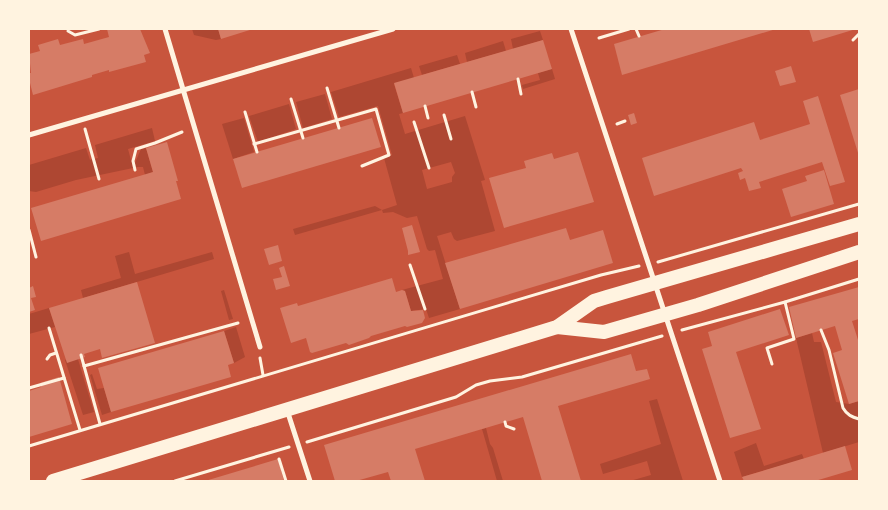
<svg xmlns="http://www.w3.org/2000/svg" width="888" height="510" viewBox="0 0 888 510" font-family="Signika,sans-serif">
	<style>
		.green { fill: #ae4732; fill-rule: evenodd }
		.building { fill: #d67c66 }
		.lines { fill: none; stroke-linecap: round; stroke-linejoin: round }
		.path { stroke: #fff3e0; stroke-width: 3 }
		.minor { stroke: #fff3e0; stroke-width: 5 }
		.trunk { stroke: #fff3e0; stroke-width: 14 }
	</style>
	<rect width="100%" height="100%" fill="#c8553d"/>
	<g class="green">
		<polygon points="192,29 218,29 221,39 216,40 194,35"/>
		<polygon points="540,31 543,40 513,49 511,39"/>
		<polygon points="503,41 506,51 467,62 465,53"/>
		<polygon points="457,55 460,64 422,75 419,66"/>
		<path d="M 411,68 L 414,78 L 394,84 L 403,113 L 399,114 L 405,134 L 465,116 L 485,180 L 481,181 L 495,231 L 457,241 L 454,239 L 451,232 L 437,236 L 460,309 L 429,318 L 426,309 L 411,311 L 405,291 L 402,290 L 443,279 L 435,250 L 429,251 L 427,249 L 417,216 L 407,218 L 393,212 L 383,213 L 382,210 L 295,235 L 293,229 L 364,209 L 375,206 L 382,210 L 397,205 L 384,158 L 392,155 L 378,106 L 339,117 L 331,92 ZM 451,162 L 455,173 L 452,177 L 452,182 L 427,189 L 422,170 Z"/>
		<polygon points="552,69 555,79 523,89 522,85 540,80 538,73"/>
		<polygon points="325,94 332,119 303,128 296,102"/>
		<polygon points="289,104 296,129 258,142 249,116"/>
		<polygon points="244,118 254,152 233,159 222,124"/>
		<polygon points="152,128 155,141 128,149 133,168 76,180 36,192 29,191 29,165 86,148 90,160 98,158 95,145"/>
		<polygon points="146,148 153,172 145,175 143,167 136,167 135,163 141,149"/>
		<polygon points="129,252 135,274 212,252 214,259 83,298 81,290 121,278 115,256"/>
		<polygon points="224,290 233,319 229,320 221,291"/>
		<polygon points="49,308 55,327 29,334 29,314"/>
		<polygon points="236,327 245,357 234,363 224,331"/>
		<polygon points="812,333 814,342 821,342 836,402 849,404 859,401 859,442 823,453 796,338"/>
		<polygon points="77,356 94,412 83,415 65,360"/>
		<polygon points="92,374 97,389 104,388 111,412 102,415 90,375"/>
		<polygon points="657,399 683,481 630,481 651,475 647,461 603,474 600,464 661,444 649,401"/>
		<polygon points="486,428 490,444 493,448 503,481 497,481 482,429"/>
		<polygon points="756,443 764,466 802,454 804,459 742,477 734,452"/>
	</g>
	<g class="building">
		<polygon points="107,29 140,29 150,53 144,55 146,62 109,72 109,70 92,75 92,77 33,95 30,83 29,84 29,73 31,73 29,54 40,51 38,45 58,39 60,45 83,39 84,44 109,37"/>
		<polygon points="218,29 253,29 221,39"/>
		<polygon points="665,29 776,29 622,75 614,44"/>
		<polygon points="809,29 856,29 813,42"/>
		<polygon points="543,40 552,69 403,113 394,83"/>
		<polygon points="791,66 796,82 780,86 775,71"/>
		<polygon points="859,89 859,156 840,95"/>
		<polygon points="818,96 845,182 830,186 822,162 759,182 761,188 749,191 745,178 740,180 738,173 743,171 741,168 654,196 642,158 754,122 760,140 810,124 803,101"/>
		<polygon points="634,113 637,123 631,125 628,115"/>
		<polygon points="372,118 381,147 242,188 233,159"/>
		<polygon points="167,142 178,181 176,181 181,199 41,241 31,208 153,172 146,148"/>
		<polygon points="578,152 594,202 504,228 489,178 526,168 524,161 552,153 554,159"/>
		<polygon points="824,170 834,204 791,217 782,189 807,181 805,176"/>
		<polygon points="412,225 420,252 408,255 408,251 402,228"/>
		<polygon points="566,228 570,240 603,230 613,263 460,309 445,263"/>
		<polygon points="278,245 282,261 269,265 264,249"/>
		<polygon points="284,266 290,286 276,290 273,279 282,277 279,268"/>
		<polygon points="392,278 396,292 402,290 405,291 411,311 423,310 425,318 422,323 407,327 405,326 371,336 369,338 349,345 346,343 312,353 310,352 306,338 291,343 280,308 297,303 298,306"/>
		<polygon points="137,282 155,343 102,358 100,349 84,354 85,357 67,363 49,308"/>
		<polygon points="33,286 36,297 31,298 35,310 29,312 29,288"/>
		<polygon points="859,287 859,319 852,321 859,343 859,401 849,404 833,353 842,350 835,326 796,338 789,307"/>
		<polygon points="780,309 789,335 736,352 761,429 730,438 702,349 712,346 708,332"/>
		<polygon points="224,331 234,363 228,365 231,377 111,412 98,368"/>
		<polygon points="631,354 636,371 647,369 650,379 558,406 581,481 542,481 523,417 415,449 425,481 391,481 388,472 356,481 335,481 324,445"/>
		<polygon points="59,377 72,424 29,437 29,391 41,387 40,383"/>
		<polygon points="845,446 852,470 815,481 744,481 742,477"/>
		<polygon points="278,459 284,481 205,481"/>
	</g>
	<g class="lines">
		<g class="path">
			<polyline points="636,29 639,36"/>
			<polyline points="68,31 75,35 99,29"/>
			<polyline points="599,38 629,29"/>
			<polyline points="853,40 859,34"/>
			<polyline points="518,79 521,94"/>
			<polyline points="327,88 339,128"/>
			<polyline points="472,92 476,107"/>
			<polyline points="291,99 303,138"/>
			<polyline points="425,106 428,118"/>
			<polyline points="245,112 257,152"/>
			<polyline points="444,115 451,139"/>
			<polyline points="414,122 429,168"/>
			<polyline points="617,124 625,121"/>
			<polyline points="85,129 99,179"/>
			<polyline points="254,144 376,109 389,155 362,166"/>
			<polyline points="135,170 133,161 136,149 155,143 182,132"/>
			<polyline points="29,230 36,257"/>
			<polyline points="658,262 859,204"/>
			<polyline points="410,265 425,309"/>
			<polyline points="49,328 80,430"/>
			<polyline points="682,330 785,302 859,279"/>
			<path d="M 821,330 L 829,350 L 843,408 C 847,415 852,417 859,419"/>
			<polyline points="81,355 100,424"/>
			<polyline points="260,358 263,375"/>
			<polyline points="47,359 50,355 56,353"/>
			<polyline points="772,364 767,348 794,339 785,302"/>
			<polyline points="84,366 238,323"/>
			<polyline points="29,388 64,378"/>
			<polyline points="505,422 506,426 514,429"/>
			<polyline points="307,442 456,397 476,385 490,381 522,377 662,336"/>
			<polyline points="29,446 601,275 639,266"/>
			<polyline points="279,459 286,481"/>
			<polyline points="175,481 289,447"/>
		</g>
		<g class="minor">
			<polyline points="165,29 260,347"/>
			<polyline points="571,29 720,481"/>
			<polyline points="29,135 393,29"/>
			<polyline points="287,410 310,481"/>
		</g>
		<g class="trunk">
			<polyline points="557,327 604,332 698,305 859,252"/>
			<polyline points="53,481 557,327 594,301 607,297 859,224"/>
		</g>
	</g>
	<rect width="888" height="510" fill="none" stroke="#fff3e0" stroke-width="60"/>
</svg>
